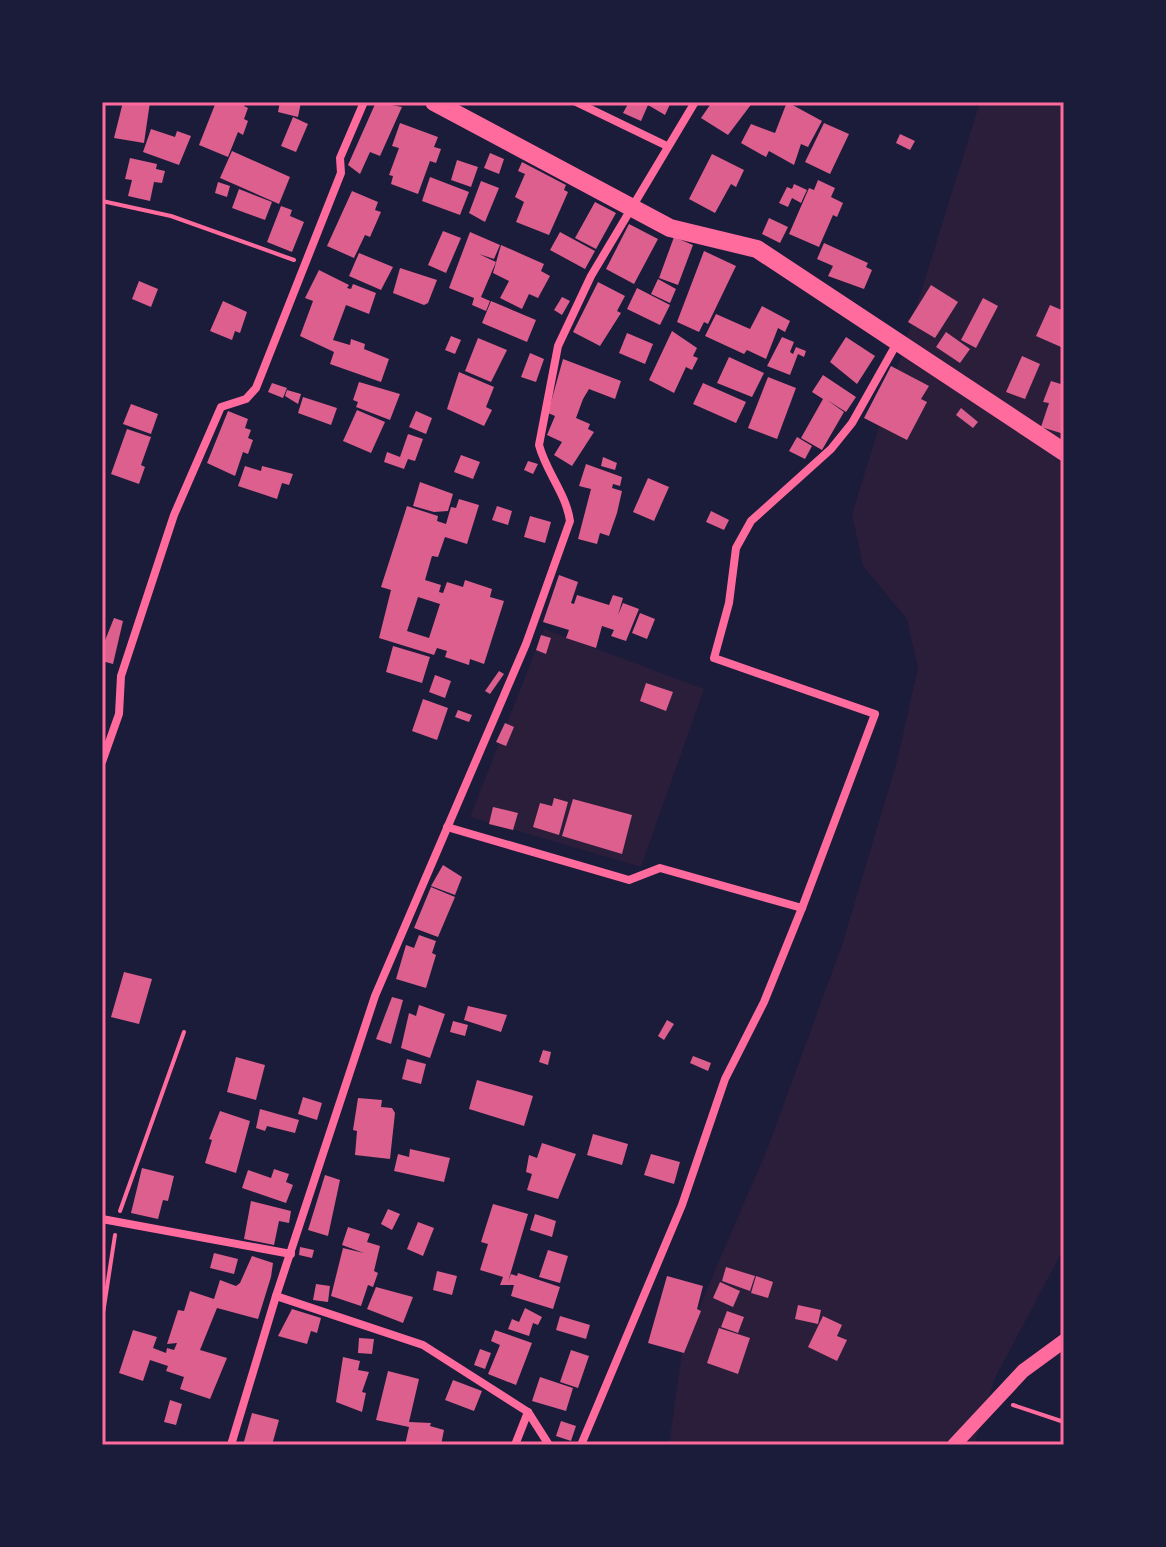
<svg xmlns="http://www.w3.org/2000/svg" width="1166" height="1547" viewBox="0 0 1166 1547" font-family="Signika,sans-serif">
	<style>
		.green { fill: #2a1e3b }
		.building { fill: #dd5f8e; fill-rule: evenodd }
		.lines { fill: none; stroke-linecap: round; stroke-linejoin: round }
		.path { stroke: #ff6b9d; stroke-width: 4 }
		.minor { stroke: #ff6b9d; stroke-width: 8 }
		.tertiary { stroke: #ff6b9d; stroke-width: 14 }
		.primary { stroke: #ff6b9d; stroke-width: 18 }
		.neatline { fill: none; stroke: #ff6b9d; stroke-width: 3 }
	</style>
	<rect width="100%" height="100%" fill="#1b1b3a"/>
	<g class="green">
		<polygon points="980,102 1064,102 1064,1248 995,1378 974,1445 669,1445 683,1345 768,1147 842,945 897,761 918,668 907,619 863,566 852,514"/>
		<polygon points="544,629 704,689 641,867 470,817"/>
	</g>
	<g class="building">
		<polygon points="123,102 150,102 144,143 114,138"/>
		<polygon points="216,102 246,102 244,106 248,108 244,119 248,121 243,135 238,132 228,157 199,145"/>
		<polygon points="280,102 301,102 298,117 278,112"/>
		<polygon points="376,102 402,107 380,156 370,152 360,174 348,165"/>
		<polygon points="629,102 671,102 665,115 648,105 641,121 623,113"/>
		<polygon points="712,102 753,102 728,135 701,118"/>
		<polygon points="787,102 822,121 808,147 801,144 794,165 769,151 766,157 741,143 751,124 775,133"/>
		<polygon points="293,117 308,124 296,152 281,146"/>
		<polygon points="400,123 438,137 434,147 441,149 436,163 430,161 418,194 391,184 393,176 389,175 399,148 392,146"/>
		<polygon points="824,123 849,134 830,174 805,162"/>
		<polygon points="151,129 175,137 177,131 191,136 179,165 143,152"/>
		<polygon points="900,134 915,141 910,150 896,143"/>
		<polygon points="232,151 290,177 279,204 220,178"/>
		<polygon points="490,153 504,159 499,174 484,168"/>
		<polygon points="712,154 744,170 736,187 731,184 715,213 689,199"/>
		<polygon points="130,158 157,164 156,169 165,171 162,183 154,182 150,201 128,196 132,180 125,179"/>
		<polygon points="457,160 478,167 471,187 451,180"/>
		<polygon points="522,162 566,185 564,190 568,192 549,235 516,222 524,202 515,197 525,174 518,171"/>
		<polygon points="430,177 469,192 460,215 422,201"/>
		<polygon points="818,180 835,188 831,197 843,203 837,217 833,215 819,247 789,234 809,188 814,190"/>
		<polygon points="481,181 499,188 485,222 469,213"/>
		<polygon points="218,182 230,186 227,197 215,193"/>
		<polygon points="794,184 807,190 801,203 792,198 788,207 779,203 787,187 792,189"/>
		<polygon points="239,189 272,202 265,220 232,208"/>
		<polygon points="352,191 378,202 375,210 381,212 370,237 365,235 354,258 327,246"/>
		<polygon points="595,202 616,213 596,249 575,238"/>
		<polygon points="281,206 292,210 290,216 304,222 292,252 267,242"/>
		<polygon points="769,218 788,227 780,243 762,234"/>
		<polygon points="629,224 658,239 634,284 606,269"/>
		<polygon points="443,231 461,238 446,273 428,265"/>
		<polygon points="470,232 500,245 494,259 479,254 496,262 481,297 490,301 486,311 472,305 474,298 449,288"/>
		<polygon points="560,232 595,251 585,269 550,250"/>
		<polygon points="674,237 693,245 678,285 659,278"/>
		<polygon points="824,243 868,263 866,267 872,270 864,289 828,276 833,266 817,259"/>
		<polygon points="501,245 544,264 541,271 550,276 538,298 529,294 522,309 500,298 509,281 493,273"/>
		<polygon points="704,251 736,266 708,324 704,322 699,332 677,322"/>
		<polygon points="359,253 393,267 381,290 349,276"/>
		<polygon points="400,268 437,280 428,303 424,305 393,293"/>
		<polygon points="319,270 349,285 347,288 351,289 353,284 376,293 369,314 346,305 333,340 350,345 351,339 365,344 364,349 389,359 381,382 330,364 334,352 300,336 313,301 305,298"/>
		<polygon points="658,279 676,289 670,303 651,294"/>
		<polygon points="139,281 158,289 151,307 132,299"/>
		<polygon points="598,282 625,296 617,311 621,313 600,346 573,332"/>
		<polygon points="931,285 958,302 935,338 908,322"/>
		<polygon points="637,288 670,305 660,325 627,309"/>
		<polygon points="562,297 570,301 562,315 554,310"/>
		<polygon points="983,298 998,306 976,348 961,340"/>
		<polygon points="223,301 247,312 240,333 235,331 232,340 210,331"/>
		<polygon points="491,301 536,320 527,342 482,323"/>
		<polygon points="1050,305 1064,311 1061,347 1036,336"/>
		<polygon points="762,306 790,321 785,332 778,328 766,359 747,350 744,354 705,336 716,314 750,329"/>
		<polygon points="672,331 697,348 693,356 698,358 692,370 686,367 674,393 649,380"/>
		<polygon points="946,332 970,349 960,363 936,347"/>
		<polygon points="627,333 653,344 645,364 619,353"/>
		<polygon points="451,336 461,340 455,354 445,350"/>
		<polygon points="782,337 794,342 790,352 793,354 796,347 806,351 804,357 798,354 790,375 767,366"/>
		<polygon points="846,337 875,356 857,384 830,362"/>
		<polygon points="478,338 507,350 491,382 465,371"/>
		<polygon points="530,353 544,359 536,382 521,377"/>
		<polygon points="1022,356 1040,364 1025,399 1006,392"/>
		<polygon points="729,357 764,373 752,397 717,383"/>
		<polygon points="563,359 621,381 615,399 589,389 583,399 576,418 590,424 588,429 594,432 572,466 554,455 562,442 547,435 555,416 548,413"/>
		<polygon points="891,366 929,386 921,399 927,402 907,440 864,418"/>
		<polygon points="459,372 494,387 486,407 492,410 484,426 447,409"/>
		<polygon points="823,375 856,397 846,412 827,400 844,412 822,450 801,438 823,399 812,392"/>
		<polygon points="768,377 796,388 777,439 748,428"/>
		<polygon points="1051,381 1064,385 1064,434 1041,427 1049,403 1043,402"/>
		<polygon points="359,382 400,394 390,420 356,407 358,402 353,400"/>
		<polygon points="272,383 287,388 283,398 268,392"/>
		<polygon points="703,383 746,402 736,423 693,404"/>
		<polygon points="287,390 301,394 298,404 285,396"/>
		<polygon points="303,397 337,408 331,425 298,413"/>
		<polygon points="131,404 158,414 151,434 123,424"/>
		<polygon points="961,408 978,422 973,428 956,415"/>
		<polygon points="357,410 385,422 371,453 343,441"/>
		<polygon points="228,411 248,419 245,428 251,430 248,438 253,440 248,454 243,452 235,476 207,463"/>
		<polygon points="416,411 432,418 426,434 409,427"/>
		<polygon points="127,429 151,437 141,465 145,467 139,484 111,474"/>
		<polygon points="408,434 423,439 415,461 408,459 404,469 384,462 387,452 400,457"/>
		<polygon points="797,437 812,446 805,459 789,451"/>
		<polygon points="461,455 480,462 473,479 454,472"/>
		<polygon points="603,457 617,463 615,470 601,466"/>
		<polygon points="528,461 538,464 533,474 524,470"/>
		<polygon points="586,464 622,477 620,486 613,484 612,488 622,491 617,513 609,536 600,533 597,544 578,539 591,489 579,486"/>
		<polygon points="245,466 261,471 262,466 293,474 289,485 282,483 277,499 238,486"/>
		<polygon points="648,478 669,487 654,521 633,512"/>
		<polygon points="420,482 453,494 448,511 434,512 413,506"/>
		<path d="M 459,499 L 479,505 L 467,544 L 445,537 L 438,557 L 432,556 L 425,580 L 441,585 L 439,592 L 443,593 L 447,582 L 463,587 L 465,580 L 492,589 L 490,597 L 504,601 L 484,664 L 470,659 L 469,665 L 445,657 L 447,651 L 437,648 L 434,655 L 379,638 L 391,590 L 381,587 L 407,506 L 438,516 L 437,521 L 446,524 L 451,507 L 456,508 ZM 418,597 L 440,604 L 429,638 L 407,631 Z"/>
		<polygon points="497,506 512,511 508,525 492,520"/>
		<polygon points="711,511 729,520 724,530 706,522"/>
		<polygon points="530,516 551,522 545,543 524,537"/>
		<polygon points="559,575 578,582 571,603 574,604 577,595 609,605 613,595 623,598 618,615 623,603 639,609 626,641 611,636 614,630 602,626 596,648 566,638 569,630 543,622"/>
		<polygon points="640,613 655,619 647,639 632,633"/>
		<polygon points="114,618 123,621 113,664 102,661 102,648"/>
		<polygon points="541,635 551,638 546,654 536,650"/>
		<polygon points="393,646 430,657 422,683 386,672"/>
		<polygon points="499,671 504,674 490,694 485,691"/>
		<polygon points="435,675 451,681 445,698 429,692"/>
		<polygon points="646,683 673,692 666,711 640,701"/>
		<polygon points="423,699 448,708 437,740 412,731"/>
		<polygon points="458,710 472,715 469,722 455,717"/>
		<polygon points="505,723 514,727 506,746 496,742"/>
		<polygon points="554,798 568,802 559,835 533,827 540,803 552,806"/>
		<polygon points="573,799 632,815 622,854 562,836"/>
		<polygon points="493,807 518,813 513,830 489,824"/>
		<polygon points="443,865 462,877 455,895 431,886"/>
		<polygon points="431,887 455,897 438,937 414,928"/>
		<polygon points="419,935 436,941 432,953 436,955 426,988 396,979 406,945 414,948"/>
		<polygon points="124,972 152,979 139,1024 111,1017"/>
		<polygon points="392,997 403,1000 391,1044 376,1039"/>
		<polygon points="419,1005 445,1014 430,1058 401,1048 409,1013 416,1016"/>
		<polygon points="468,1006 507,1015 501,1032 464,1020"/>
		<polygon points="667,1020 674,1024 664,1040 658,1036"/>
		<polygon points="453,1021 468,1025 465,1036 450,1032"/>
		<polygon points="543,1050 551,1052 548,1065 539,1062"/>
		<polygon points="693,1056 711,1063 708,1071 690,1063"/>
		<polygon points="236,1057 265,1065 256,1100 227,1092"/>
		<polygon points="407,1059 426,1064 421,1084 402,1079"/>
		<polygon points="477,1080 533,1096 524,1126 469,1109"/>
		<polygon points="303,1097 322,1103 317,1120 298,1114"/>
		<polygon points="358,1098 382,1100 381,1107 392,1108 395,1113 390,1159 355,1155 357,1131 353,1130"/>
		<polygon points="260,1109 299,1120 295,1133 267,1126 265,1131 256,1128"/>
		<polygon points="220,1111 250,1121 236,1173 205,1163 212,1140 209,1139"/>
		<polygon points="593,1134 628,1144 622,1165 587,1155"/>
		<polygon points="542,1143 576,1154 558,1199 527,1190 532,1174 526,1172 529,1155 537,1158"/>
		<polygon points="410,1149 450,1158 444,1182 394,1171 398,1154 409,1157"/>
		<polygon points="651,1154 680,1162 674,1184 644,1175"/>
		<polygon points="142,1168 174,1176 168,1201 163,1200 158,1219 131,1213"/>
		<polygon points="274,1169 289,1174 286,1182 293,1185 286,1203 242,1188 248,1170 271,1178"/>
		<polygon points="325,1175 340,1180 328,1236 308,1230"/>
		<polygon points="251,1201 291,1211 289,1223 279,1221 274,1245 244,1239"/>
		<polygon points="493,1204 528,1214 508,1282 511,1274 517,1276 518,1273 560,1287 553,1309 511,1296 514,1285 500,1285 503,1277 480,1270 488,1244 481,1242"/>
		<polygon points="388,1209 400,1214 392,1230 381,1224"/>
		<polygon points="535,1214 556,1221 552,1237 530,1230"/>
		<polygon points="418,1222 434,1228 423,1256 407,1249"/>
		<polygon points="348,1227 370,1234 367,1242 380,1246 374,1271 378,1273 373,1287 368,1285 361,1306 331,1296 343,1248 364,1253 342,1245"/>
		<polygon points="300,1247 314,1250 312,1258 299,1255"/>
		<polygon points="548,1250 568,1256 560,1283 539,1277"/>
		<polygon points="214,1253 238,1259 234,1274 210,1268"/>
		<polygon points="252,1256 273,1263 271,1277 258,1319 217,1308 200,1350 227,1358 210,1399 180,1389 184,1377 166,1371 168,1366 150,1360 143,1381 119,1373 133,1330 157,1337 153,1348 166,1353 167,1348 174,1350 177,1343 167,1344 178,1310 184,1311 190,1291 214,1299 220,1280 236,1286 240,1283"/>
		<polygon points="726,1267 755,1276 750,1291 722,1281"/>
		<polygon points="437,1271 457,1276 452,1295 433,1290"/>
		<polygon points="667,1276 703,1286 697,1309 701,1311 684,1353 648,1343"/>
		<polygon points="756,1276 773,1282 768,1298 751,1293"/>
		<polygon points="720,1282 740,1291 733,1307 713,1298"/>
		<polygon points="316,1284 330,1286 328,1302 313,1300"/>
		<polygon points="376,1287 413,1297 403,1323 367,1309"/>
		<polygon points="798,1305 821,1310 818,1324 795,1319"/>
		<polygon points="525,1308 542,1317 538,1325 533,1323 529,1336 508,1329 512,1319 519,1322"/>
		<polygon points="292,1309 321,1318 317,1333 311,1331 307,1344 278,1336"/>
		<polygon points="727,1311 744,1317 738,1333 721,1327"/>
		<polygon points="560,1316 590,1325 586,1339 556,1330"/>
		<polygon points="823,1316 842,1325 837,1336 847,1340 837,1361 808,1347"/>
		<polygon points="719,1328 750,1338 738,1374 707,1363"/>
		<polygon points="495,1330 532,1343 516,1385 488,1374 500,1345 491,1341"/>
		<polygon points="359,1338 374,1339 372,1354 358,1353"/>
		<polygon points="480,1349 491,1353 485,1369 474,1365"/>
		<polygon points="571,1350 589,1356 578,1388 560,1382"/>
		<polygon points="343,1357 360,1361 358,1370 369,1372 362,1392 366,1393 362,1412 336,1402"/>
		<polygon points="388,1371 419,1379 409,1422 431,1423 430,1426 444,1430 441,1445 405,1445 409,1427 376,1420"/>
		<polygon points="540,1377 573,1388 566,1411 532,1401"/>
		<polygon points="453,1380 482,1391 474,1411 445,1400"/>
		<polygon points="170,1400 182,1404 176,1425 164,1422"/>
		<polygon points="252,1413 279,1420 272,1445 243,1445"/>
		<polygon points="561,1421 576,1426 571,1441 556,1436"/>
	</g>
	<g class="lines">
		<g class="path">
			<polyline points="102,201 171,216 294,260"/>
			<polyline points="120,1211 184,1032"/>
			<polyline points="102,1320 115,1235"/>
			<polyline points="1013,1405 1064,1422"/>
		</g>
		<g class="minor">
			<polyline points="576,102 667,146"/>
			<polyline points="102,762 119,714 121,676 174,515 221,407 246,399 256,388 341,173 340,158 364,102"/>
			<polyline points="447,827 629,880 660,868 802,908 875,714 714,658 729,603 736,548 751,521 831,449 852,423 897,343"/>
			<polyline points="102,1219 291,1254"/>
			<polyline points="276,1296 423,1345 528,1412 549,1445"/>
			<path d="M 231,1445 L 276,1296 L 375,996 L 526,644 L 570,521 C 566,493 546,472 539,445 L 558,346 L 591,276 L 695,102"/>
			<polyline points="515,1445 528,1412"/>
			<polyline points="581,1445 682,1205 725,1079 764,1002 802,908"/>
		</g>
		<polyline class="tertiary" points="954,1445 1023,1371 1064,1341"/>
		<polyline class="primary" points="434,102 670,228 757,249 1064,452"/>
	</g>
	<rect width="1166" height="1547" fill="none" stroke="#1b1b3a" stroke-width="208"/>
	<rect x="104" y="104" width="958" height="1339" class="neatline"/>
</svg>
